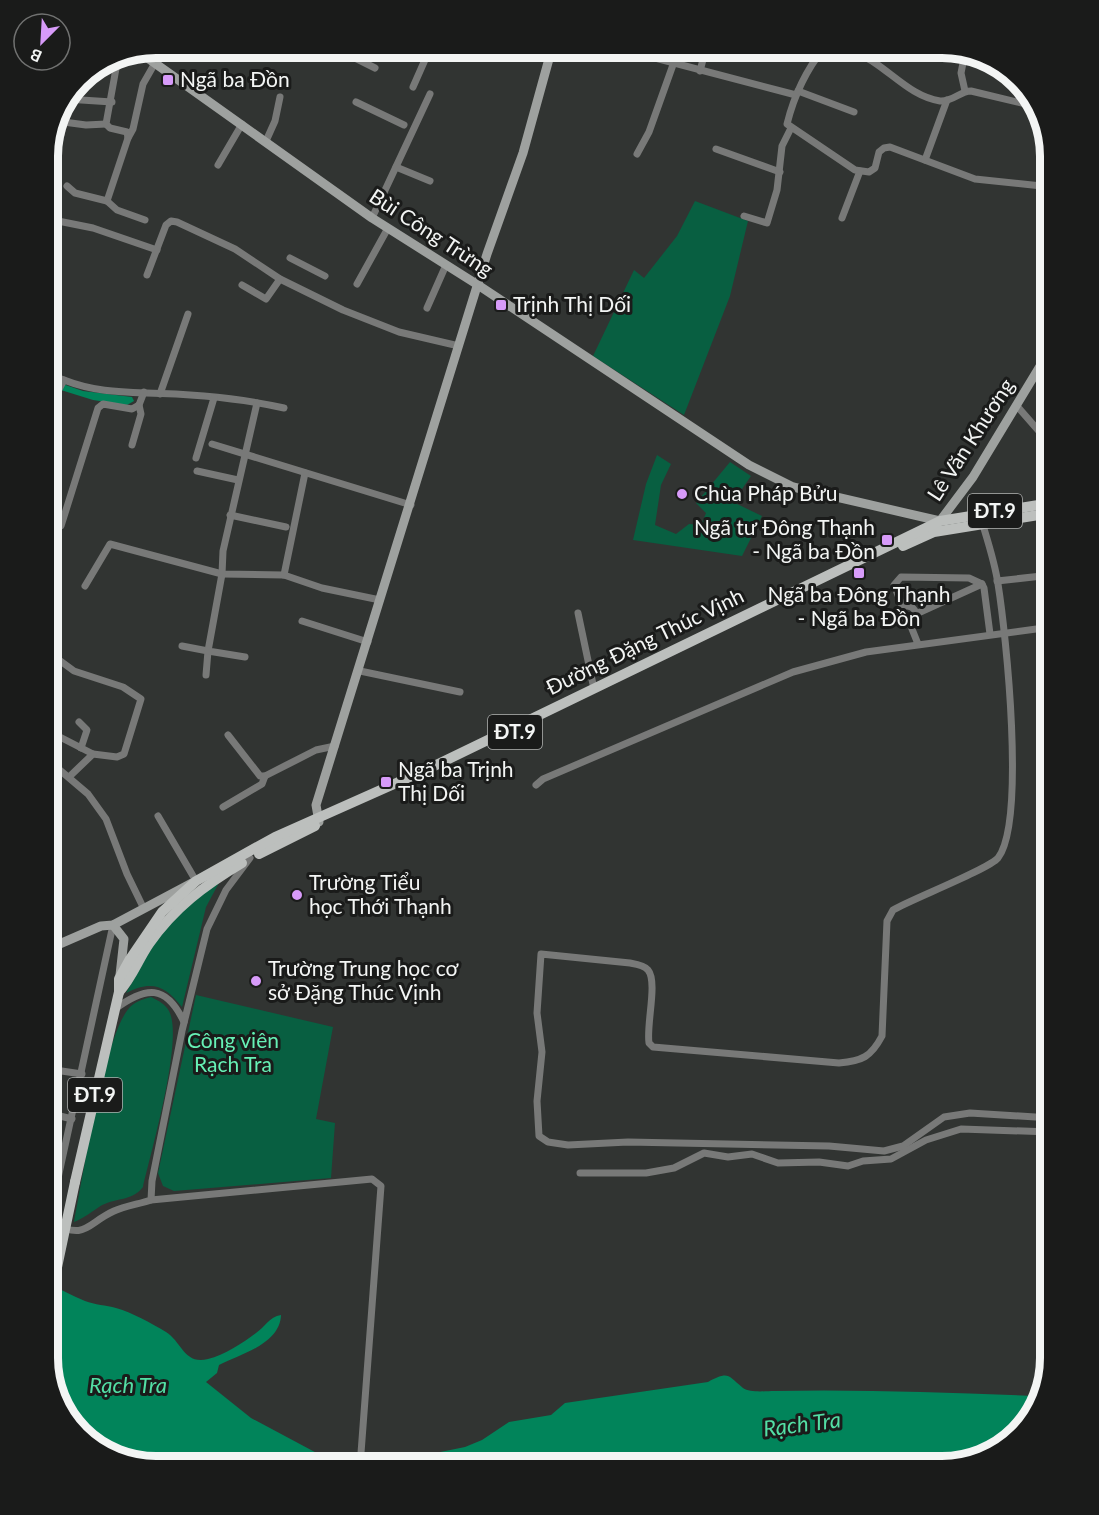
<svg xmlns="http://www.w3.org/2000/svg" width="1099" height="1515" viewBox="0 0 1099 1515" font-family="Lato,sans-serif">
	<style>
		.green { fill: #085f41 }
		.water { fill: #01845a }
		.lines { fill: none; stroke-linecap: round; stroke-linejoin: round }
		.street { stroke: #787978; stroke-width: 7 }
		.secondary { stroke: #9ea19f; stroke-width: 9 }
		.primary { stroke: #bcbfbd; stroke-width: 10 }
		.primary-bridge { stroke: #bcbfbd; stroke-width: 10 }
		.poi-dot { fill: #d79bf9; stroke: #1a1b1a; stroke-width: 2 }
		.labels { text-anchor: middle; stroke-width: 6; stroke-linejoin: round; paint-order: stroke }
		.shield { fill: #1a1b1a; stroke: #b2b4b3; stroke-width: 1.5 }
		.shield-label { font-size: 20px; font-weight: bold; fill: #f3f5f4 }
		.poi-label { font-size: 21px; fill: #f3f5f4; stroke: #1a1b1a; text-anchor: start }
		.street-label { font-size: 21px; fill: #f3f5f4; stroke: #1a1b1a }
		.park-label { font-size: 21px; fill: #66f0b5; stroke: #1a1b1a }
		.water-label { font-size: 22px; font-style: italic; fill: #53dfa5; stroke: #1a1b1a }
		.rim { fill: none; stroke: #f3f5f4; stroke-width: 8 }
	</style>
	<rect width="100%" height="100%" fill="#313432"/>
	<g class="green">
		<polygon points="695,201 748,221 730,296 684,415 593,356 634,270 644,278 677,236"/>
		<polygon points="657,455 671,464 661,485 655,525 676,534 689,524 701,525 706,513 696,503 730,462 751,476 733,502 762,516 742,556 633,540 646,484"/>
		<path d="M 221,879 L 206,907 L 182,1007 C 165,985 151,980 126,993 L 165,924 Z"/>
		<polygon points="196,995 333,1027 316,1119 335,1123 331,1178 174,1191 163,1186 158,1173"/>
		<path d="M 151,997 C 159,1001 165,1004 169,1011 C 184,1038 151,1152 143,1187 C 132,1202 114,1197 99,1207 C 90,1213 84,1218 74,1222 C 83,1178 104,1034 130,1007 C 136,1001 144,999 151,997 Z"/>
	</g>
	<g class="water">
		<polygon points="48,379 83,391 132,397 134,401 127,405 93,400 48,386"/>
		<path d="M 48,1283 C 60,1289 73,1296 85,1301 C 95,1305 106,1305 116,1308 C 133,1313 151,1323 166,1332 C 182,1342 184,1365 208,1359 C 224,1355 243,1343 256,1333 C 265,1327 269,1317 281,1315 C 280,1344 241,1354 219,1365 L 217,1373 L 206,1382 L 251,1418 L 341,1466 L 347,1466 L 386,1463 L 465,1447 L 482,1440 L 509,1422 L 551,1415 L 565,1403 L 708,1382 C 729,1371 727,1375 743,1388 C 750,1393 766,1391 774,1391 C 863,1389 952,1393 1041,1396 L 1037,1412 L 997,1452 L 943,1467 L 150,1467 L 105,1453 L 63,1413 L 48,1358 Z"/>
	</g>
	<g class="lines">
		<g class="street">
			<polyline points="335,48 375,68"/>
			<polyline points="617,48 796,95"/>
			<path d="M 824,48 C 806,70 794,96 787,124 L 855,170 L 869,172 L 875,168 L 879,152 L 884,148 L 890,147 L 975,179 L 1051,187"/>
			<path d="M 846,48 C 855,53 866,57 875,63 C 896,77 914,97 940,101 C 953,102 960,91 971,91 L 1038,107"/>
			<polyline points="232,51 234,48"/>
			<polyline points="965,53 961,73 965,91"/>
			<polyline points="700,71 706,48"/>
			<polyline points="413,87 428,53"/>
			<polyline points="798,91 854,112"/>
			<polyline points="66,99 112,102"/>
			<polyline points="356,102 404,125"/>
			<polyline points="56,121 86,125 106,124"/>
			<polyline points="128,138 133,129 143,84 155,63"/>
			<polyline points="266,141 275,121 280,97"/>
			<polyline points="716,149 780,172"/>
			<polyline points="637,154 649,132 674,62"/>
			<polyline points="925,160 947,100"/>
			<polyline points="218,165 242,124"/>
			<polyline points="53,167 64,123"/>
			<polyline points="396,167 430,181"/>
			<polyline points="67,186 75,193 107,201 128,138 127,132 110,128 106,124 117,63"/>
			<polyline points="107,201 117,210 145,220"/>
			<polyline points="744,216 767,223 777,190 782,146 791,128"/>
			<polyline points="372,218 430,94"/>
			<polyline points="842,218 860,171"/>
			<polyline points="48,219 93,228 157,250"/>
			<polyline points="290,258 325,276"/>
			<polyline points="147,275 166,225 171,221 177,222 235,249 280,279 343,310 399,332 459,346"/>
			<polyline points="357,284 388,228"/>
			<polyline points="242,285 266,299 280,279"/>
			<polyline points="427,308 446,265"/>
			<polyline points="48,374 64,380"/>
			<path d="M 48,394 L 58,391 L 64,380 C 92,391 117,392 146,393 C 191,394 240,398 284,408"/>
			<polyline points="160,394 188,314"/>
			<polyline points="1017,406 1051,445"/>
			<polyline points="212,444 411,505"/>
			<polyline points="132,445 141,414 139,405"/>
			<polyline points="196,458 214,398"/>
			<polyline points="197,471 238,480"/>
			<polyline points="230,515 286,527"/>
			<path d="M 982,522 C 988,542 995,563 998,584 C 1006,634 1026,821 998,858 C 989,869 912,899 893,910 L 887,921 L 882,1036 C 871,1057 862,1061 839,1063 L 653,1047 L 649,1043 C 646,1025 658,982 648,970 C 644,965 636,964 630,963 L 541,954 L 537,1013 L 542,1052 L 537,1101 L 539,1136 L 548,1142 L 568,1145 L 628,1142 L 829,1146 L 884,1151 L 903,1146 L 944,1117 L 970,1113 L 1051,1118"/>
			<polyline points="48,525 61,526 98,408 103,404 132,409 139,405 144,392"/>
			<polyline points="284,575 305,473"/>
			<polyline points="997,581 1051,575"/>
			<polyline points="85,586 110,544 222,574 284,575 322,588 380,600"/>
			<circle cx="907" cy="615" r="9"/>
			<polyline points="903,608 894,585 901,577 969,578 982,584 984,588 990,634"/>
			<polyline points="578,613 594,689"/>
			<polyline points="916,614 982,584"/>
			<polyline points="302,621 368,642"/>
			<polyline points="910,624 918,644"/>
			<polyline points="182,646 208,651 206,675"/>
			<polyline points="55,657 74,671 123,687 141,699 124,754 117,757 93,754 69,777"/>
			<polyline points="245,657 208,651 222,574 223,551 257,403"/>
			<polyline points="360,671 460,692"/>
			<polyline points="79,722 87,730 81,748"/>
			<polyline points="56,735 93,754"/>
			<polyline points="228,735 260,776 265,776 316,750 335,746"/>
			<polyline points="48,760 88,794 106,819 127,874 143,907"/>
			<polyline points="48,772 53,764"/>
			<polyline points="536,785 543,779 793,672 866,652 1051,627"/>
			<polyline points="223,807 262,784 265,776"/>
			<polyline points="158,816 196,881"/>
			<path d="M 113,925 L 50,1215 L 53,1223 C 86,1241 87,1223 114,1211 C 125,1206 139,1204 151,1200 L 152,1181 L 182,1031 L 207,929 L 226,890 L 250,858"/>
			<path d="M 115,1009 C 146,986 166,984 184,1022"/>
			<polyline points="48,1069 82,1074"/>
			<polyline points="48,1113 72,1119"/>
			<polyline points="580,1173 646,1173 674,1168 704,1153 728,1157 752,1154 778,1163 819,1162 848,1166 863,1161 891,1159 926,1140 961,1129 1051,1132"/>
			<polyline points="151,1200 372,1179 381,1186 361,1453"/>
		</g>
		<g class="secondary">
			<polyline points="142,54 372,218 478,285 749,465 793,487 940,521"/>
			<polyline points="940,521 973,477 1051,348"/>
			<polyline points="319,822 316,805 487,254 523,153 552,48"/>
			<polyline points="113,925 124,939 120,975"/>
			<polyline points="48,949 101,926 113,925 192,883"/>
		</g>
		<g class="primary">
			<polyline points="903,546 934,532 1051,513"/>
			<polyline points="259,854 315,826"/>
			<path d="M 119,992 C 132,978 138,960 149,944 C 174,908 205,885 242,863"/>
			<polyline points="75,1182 119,992 119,979 130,959 162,912 196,881 275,837 430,768 940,521 1051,503"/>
		</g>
		<polyline class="primary-bridge" points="48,1310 75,1182"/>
	</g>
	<g class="poi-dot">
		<rect x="162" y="74" width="12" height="12" rx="3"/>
		<rect x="495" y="299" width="12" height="12" rx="3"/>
		<circle cx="682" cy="494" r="6"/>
		<rect x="881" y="534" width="12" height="12" rx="3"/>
		<rect x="853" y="567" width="12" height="12" rx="3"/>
		<rect x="380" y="776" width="12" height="12" rx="3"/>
		<circle cx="297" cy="895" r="6"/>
		<circle cx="256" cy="981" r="6"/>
	</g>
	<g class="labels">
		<g class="shield">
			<rect x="968" y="494" width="54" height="34" rx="4.5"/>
			<rect x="488" y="715" width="54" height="34" rx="4.5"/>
			<rect x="68" y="1078" width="54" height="34" rx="4.5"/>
		</g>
		<g class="shield-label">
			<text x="995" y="518">ĐT.9</text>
			<text x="515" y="739">ĐT.9</text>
			<text x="95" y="1102">ĐT.9</text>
		</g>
		<g class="poi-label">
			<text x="180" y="87">Ngã ba Đồn</text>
			<text x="513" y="312">Trịnh Thị Dối</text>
			<text x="694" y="501">Chùa Pháp Bửu</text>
			<text x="875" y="535" text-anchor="end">Ngã tư Đông Thạnh<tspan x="875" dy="24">- Ngã ba Đồn</tspan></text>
			<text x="859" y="602" text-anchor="middle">Ngã ba Đông Thạnh<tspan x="859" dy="24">- Ngã ba Đồn</tspan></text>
			<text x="398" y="777">Ngã ba Trịnh<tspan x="398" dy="24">Thị Dối</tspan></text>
			<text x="309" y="890">Trường Tiểu<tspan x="309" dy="24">học Thới Thạnh</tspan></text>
			<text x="268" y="976">Trường Trung học cơ<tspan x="268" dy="24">sở Đặng Thúc Vịnh</tspan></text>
		</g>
		<g class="street-label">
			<text transform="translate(431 233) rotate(33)" y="7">Bùi Công Trừng</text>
			<text transform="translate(971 440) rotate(-57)" y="7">Lê Văn Khương</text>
			<text transform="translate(645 642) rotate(-26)" y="7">Đường Đặng Thúc Vịnh</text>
		</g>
		<g class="park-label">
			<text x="233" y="1048">Công viên<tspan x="233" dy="24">Rạch Tra</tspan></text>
		</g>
		<g class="water-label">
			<text x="128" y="1393">Rạch Tra</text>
			<text transform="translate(802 1424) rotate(-7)" y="8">Rạch Tra</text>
		</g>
	</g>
	<path d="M0 0H1099V1515H0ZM156 58H942A98 98 0 0 1 1040 156V1358A98 98 0 0 1 942 1456H156A98 98 0 0 1 58 1358V156A98 98 0 0 1 156 58Z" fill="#1a1b1a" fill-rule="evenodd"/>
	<path class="rim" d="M156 58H942A98 98 0 0 1 1040 156V1358A98 98 0 0 1 942 1456H156A98 98 0 0 1 58 1358V156A98 98 0 0 1 156 58Z"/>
	<g transform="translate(42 42) rotate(204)"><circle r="28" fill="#1a1b1a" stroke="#717271" stroke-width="1.5"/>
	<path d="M0-4.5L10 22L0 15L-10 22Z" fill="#d79bf9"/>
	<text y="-9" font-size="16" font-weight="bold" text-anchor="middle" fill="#f3f5f4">B</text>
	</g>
</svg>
